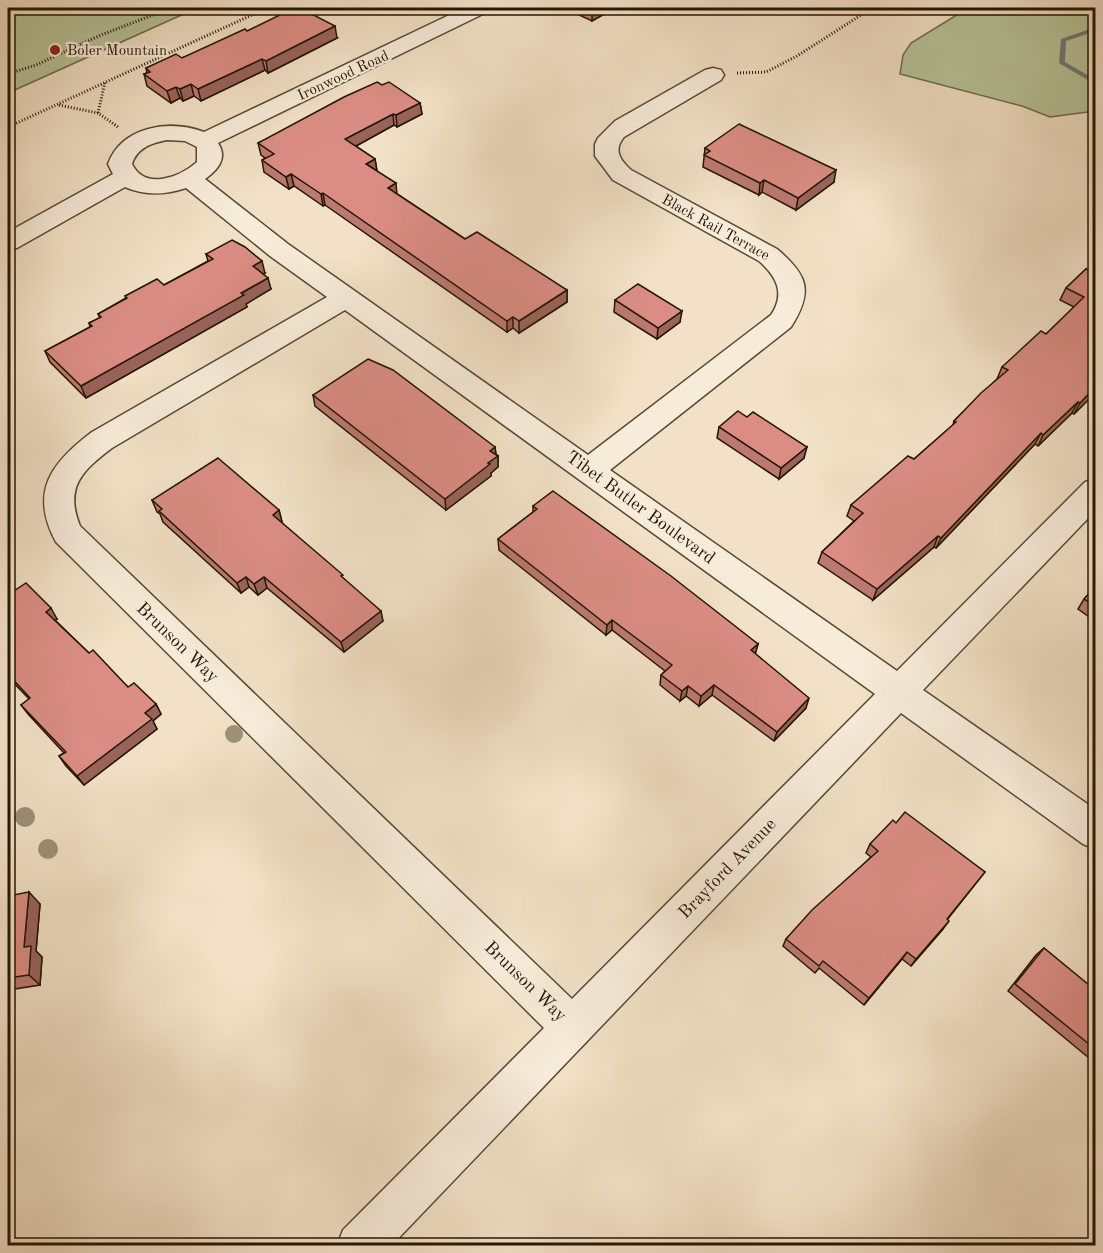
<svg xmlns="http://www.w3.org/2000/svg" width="1103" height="1253" viewBox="0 0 1103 1253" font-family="'Old Standard TT',serif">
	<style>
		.green { fill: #b7c398; stroke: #6e6c4e; stroke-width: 1.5 }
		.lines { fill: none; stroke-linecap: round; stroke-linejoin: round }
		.stream { fill: #6e7975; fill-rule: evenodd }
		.minor-casing { stroke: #584835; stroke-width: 3 }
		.path { stroke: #241505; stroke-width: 3; stroke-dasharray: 1 2; stroke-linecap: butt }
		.minor { fill: #f7ecda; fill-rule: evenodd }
		.tree { fill: #9d9278 }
		.wall { fill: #bc7972; stroke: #241505; stroke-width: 1.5 }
		.shaded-wall { fill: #99635c; stroke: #241505; stroke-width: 1.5 }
		.building { fill: #db8d84; stroke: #241505; stroke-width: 1.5 }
		.poi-dot { fill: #8f2418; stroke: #f7ecda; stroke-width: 2 }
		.labels { text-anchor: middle; stroke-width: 4.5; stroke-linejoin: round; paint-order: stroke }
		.far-poi-label { font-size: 15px; fill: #241505; stroke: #f7ecda; text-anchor: start }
		.far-street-label { font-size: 15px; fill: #241505; stroke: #f7ecda }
		.street-label { font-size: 18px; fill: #241505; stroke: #f7ecda }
	</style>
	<rect width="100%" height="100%" fill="#f2e1c6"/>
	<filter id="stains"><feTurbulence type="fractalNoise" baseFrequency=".00333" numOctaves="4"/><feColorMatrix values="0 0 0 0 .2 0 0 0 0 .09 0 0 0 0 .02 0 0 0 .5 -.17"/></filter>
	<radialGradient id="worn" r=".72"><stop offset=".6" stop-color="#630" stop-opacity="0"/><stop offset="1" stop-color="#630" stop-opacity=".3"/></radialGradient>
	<g class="green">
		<polygon points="8,8 197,8 8,93"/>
		<polygon points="968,8 1095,8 1095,111 1050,117 1022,106 900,74 903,55 911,43"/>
	</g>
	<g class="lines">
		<polygon class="stream" points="1096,27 1096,31 1066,41 1065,62 1096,80 1096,85 1059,63 1061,39"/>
		<g class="minor-casing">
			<path id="minor" d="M 464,8 L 491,8 L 487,12 L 218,143 C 228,158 218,170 205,179 L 288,244 L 588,455 L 771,315 C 786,293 776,276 759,261 L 613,180 L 595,156 L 595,144 L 598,138 L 615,121 L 705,70 L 713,68 L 721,70 L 724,75 L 721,80 L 624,137 C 613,150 620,160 631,170 L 777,249 C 809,276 813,292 791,327 L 610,470 L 897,671 L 1085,482 L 1096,479 L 1096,510 L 923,690 L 1096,810 L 1096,849 L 1083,844 L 901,713 L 391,1246 L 337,1246 L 343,1230 L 544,1028 L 56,542 C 29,492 51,463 92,432 L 327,297 L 270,256 L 186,188 C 165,195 146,196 125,187 L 17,248 L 8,250 L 8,232 L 113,174 L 108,164 C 122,126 170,119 204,132 ZM 167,140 L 185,141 L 197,147 L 197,162 C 180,177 145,191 132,164 C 137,148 151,143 167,140 ZM 345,310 L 875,694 L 572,999 L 80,526 C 64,487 83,470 112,448 Z"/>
		</g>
		<g class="path">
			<polyline points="737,73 766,72 797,56 872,8"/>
			<polyline points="8,74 36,65 101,35 171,8"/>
			<polyline points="59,105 98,113 118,127"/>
			<polyline points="98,113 105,82"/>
			<polyline points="8,127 267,8"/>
		</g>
		<use href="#minor" class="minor"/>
	</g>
	<g class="tree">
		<circle cx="234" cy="734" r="9"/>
		<circle cx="25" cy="817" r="10"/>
		<circle cx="48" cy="849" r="10"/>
	</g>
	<g class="wall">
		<polygon points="564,8 615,8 592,21"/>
		<polygon points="247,31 337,38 268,73 265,70 201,101 194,96 183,101 180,98 171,103 147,86 144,74 147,73 146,68 182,58"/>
		<polygon points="382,85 420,103 422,114 397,127 394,125 356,146 375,159 377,171 397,194 465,239 567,290 567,302 519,333 513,328 507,332 325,205 323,206 294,186 289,189 264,172 262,160 265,158 261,155 258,143"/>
		<polygon points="705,148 834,182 796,210 762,192 759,195 703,167"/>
		<polygon points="206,254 265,273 263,274 271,289 246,304 247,307 86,398 50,362 45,351 90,327 89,323 100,318 98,314 126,298 125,296 164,285 208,261"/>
		<polygon points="1086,269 1095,393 1074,414 1072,413 1038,446 1035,444 936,548 934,547 873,600 818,563 822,552 854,521 847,516 851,505 914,459 953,425 954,421 997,379 1002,367 1046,334 1074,307 1060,300 1066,288"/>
		<polygon points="615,300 680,322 657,339 614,312"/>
		<polygon points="313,395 495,447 496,454 498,456 498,467 491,473 491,476 446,510 315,406"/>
		<polygon points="747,417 804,458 779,479 717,438 719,427"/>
		<polygon points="152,500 279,510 282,522 281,522 344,579 383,621 344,652 267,588 258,595 249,587 241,593 163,522 160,514 157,512"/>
		<polygon points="533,506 758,644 755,654 806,708 774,741 712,695 699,706 686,696 680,701 660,685 661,675 665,671 612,630 606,635 499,550 498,539 533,512"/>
		<polygon points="1095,587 1095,621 1078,609 1084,599"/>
		<polygon points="8,595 57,619 55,620 89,653 128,687 156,704 161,714 153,721 157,729 84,785 66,766 59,756 64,753 28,714 21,705 29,699 8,677"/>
		<polygon points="896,823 985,872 947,920 943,929 911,966 902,959 864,1005 819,968 815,973 783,946 786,939 871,857 866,853 870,844"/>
		<polygon points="8,896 40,904 36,951 42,957 40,985 8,990"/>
		<polygon points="1044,948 1095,990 1095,1063 1008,991 1036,955"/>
	</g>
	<g class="shaded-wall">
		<polygon points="595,8 615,8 592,21 592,9"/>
		<polygon points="335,26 337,38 268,73 266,61"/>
		<polygon points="262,59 265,70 201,101 198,89"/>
		<polygon points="191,84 194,96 183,101 180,89"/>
		<polygon points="176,87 180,98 171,103 167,91"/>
		<polygon points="420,103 422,114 397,127 396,115"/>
		<polygon points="393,114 394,125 347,151 345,139"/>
		<polygon points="375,159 377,171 366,164"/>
		<polygon points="836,170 834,182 796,210 798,198"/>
		<polygon points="291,174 294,186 289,189 286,177"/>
		<polygon points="764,180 762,192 759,195 760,183"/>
		<polygon points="396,183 397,195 388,188"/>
		<polygon points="323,193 325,205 323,206 321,194"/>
		<polygon points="262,261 265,273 256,278 253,266"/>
		<polygon points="268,278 271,289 246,304 247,307 86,398 81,386"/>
		<polygon points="567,290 567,302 519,333 519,321"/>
		<polygon points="682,311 680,322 657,339 658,328"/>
		<polygon points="513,317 513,328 507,332 507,321"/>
		<polygon points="1095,387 1095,393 1074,414 1080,403"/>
		<polygon points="1078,402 1072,413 1038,446 1043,435"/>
		<polygon points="1041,433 1035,444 936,548 941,538"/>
		<polygon points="495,447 496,457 498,456 498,467 491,473 491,476 446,510 445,499 490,451"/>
		<polygon points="807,447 804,458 779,479 781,468"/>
		<polygon points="279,510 282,522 276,526 273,515"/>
		<polygon points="938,536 934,547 873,600 877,589"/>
		<polygon points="246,577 249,587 241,593 237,583"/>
		<polygon points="264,577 267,588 258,595 254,584"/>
		<polygon points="51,608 57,619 52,622 46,612"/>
		<polygon points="381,611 383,621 344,652 341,642"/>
		<polygon points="612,620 612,630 606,635 607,625"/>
		<polygon points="758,644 755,655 751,650"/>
		<polygon points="714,685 712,695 699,706 701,696"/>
		<polygon points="688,686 686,696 680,701 682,691"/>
		<polygon points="809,698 806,708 774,741 777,732"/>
		<polygon points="156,704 161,714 153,721 157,729 84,785 77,776 145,713"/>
		<polygon points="29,892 40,904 36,951 42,957 40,985 29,975 24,947"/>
		<polygon points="949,921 943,929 911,966 916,959"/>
		<polygon points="907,952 902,959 864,1005 869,998"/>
	</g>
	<g class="building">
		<polygon points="294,8 300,8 335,26 266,61 262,59 198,89 191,84 180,89 176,87 167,91 144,74 150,72 146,68 176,54 182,58 245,29 247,31"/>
		<polygon points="377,82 382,85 389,82 420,103 396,115 393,114 345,139 375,159 366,164 396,183 388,188 465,239 477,232 567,290 519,321 513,317 507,321 323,193 321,194 291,174 286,177 262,160 274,154 258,143 344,97"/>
		<polygon points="739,124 836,170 798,198 764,180 760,183 704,155 710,151 705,148"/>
		<polygon points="232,240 245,247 262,261 253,266 268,278 241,293 244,295 81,386 45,351 92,326 89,323 101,317 98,314 127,298 125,296 157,279 164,285 213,259 206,254"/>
		<polygon points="1086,269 1095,273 1095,387 1080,403 1078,402 1043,435 1041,433 941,538 938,536 877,589 822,552 863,513 851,505 908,456 914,459 956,422 954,421 981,393 1008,370 1002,367 1041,331 1046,334 1084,297 1066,288"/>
		<polygon points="638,284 682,311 658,328 615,300"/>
		<polygon points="368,359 393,370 495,447 490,451 498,456 488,463 490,464 445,499 313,395"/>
		<polygon points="738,411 747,417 753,412 807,447 781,468 719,427"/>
		<polygon points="218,458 279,510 273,515 343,575 341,576 381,611 341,642 264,577 254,584 246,577 237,583 159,511 162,509 152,500"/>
		<polygon points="553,491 671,576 758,644 751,650 809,698 777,732 714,685 701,696 688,686 682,691 661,675 672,665 612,620 607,625 498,539 537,509 533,506"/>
		<polygon points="26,583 51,608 46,612 89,653 93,650 128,687 134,683 156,704 145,713 152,719 77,776 59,756 66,752 21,705 30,698 8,674 8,595"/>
		<polygon points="1095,587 1095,606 1084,599"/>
		<polygon points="905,812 985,872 947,919 949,921 916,959 907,952 869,998 823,961 819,966 786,939 812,910 878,851 870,844 893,820 896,823"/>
		<polygon points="29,892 24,947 31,946 29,975 8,978 8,896"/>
		<polygon points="1044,948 1095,990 1095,1049 1015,984"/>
	</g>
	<circle class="poi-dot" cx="55" cy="50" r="6"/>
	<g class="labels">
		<g class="far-poi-label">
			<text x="67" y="55">Boler Mountain</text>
		</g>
		<g class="far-street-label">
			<text transform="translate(343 75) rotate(-25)" y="5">Ironwood Road</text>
			<text transform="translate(716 227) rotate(29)" y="5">Black Rail Terrace</text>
		</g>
		<g class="street-label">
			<text transform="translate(641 507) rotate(36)" y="6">Tibet Butler Boulevard</text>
			<text transform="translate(178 642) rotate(44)" y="6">Brunson Way</text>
			<text transform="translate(727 868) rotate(-46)" y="6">Brayford Avenue</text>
			<text transform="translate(526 981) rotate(44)" y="6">Brunson Way</text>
		</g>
	</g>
	<rect width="1103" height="1253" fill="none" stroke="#f2e1c6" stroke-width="30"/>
	<rect x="9" y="9" width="1085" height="1235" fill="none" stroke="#241505" stroke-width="3"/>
	<rect x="15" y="15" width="1073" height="1223" fill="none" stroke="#241505" stroke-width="1.5"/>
	<rect width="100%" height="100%" filter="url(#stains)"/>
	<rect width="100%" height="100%" fill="url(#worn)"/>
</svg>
